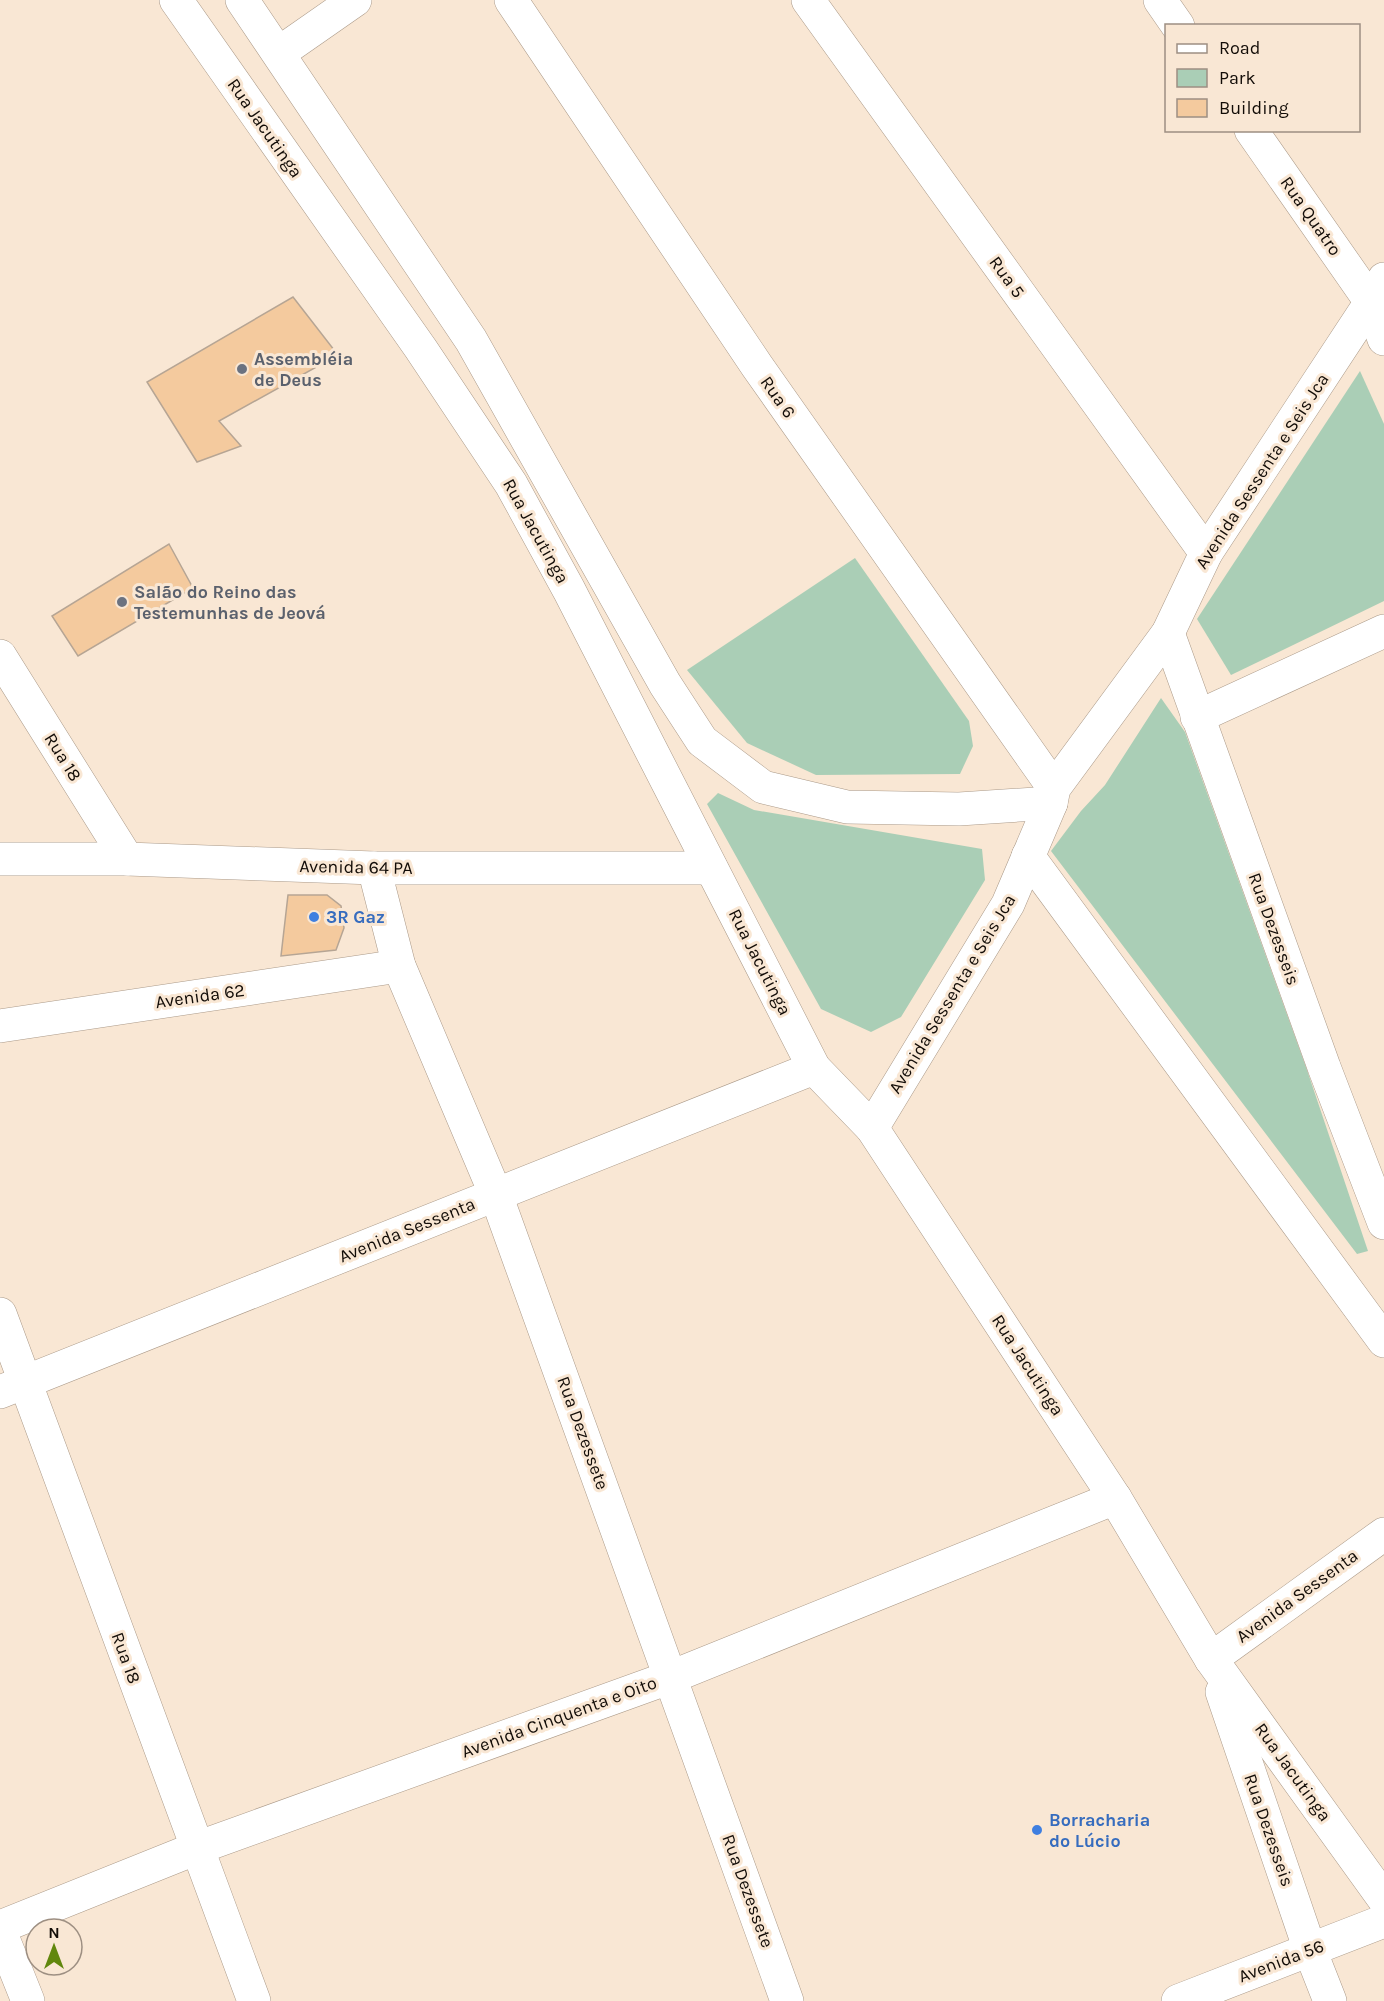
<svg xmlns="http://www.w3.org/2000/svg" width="1384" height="2001" viewBox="0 0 1384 2001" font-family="Karla,sans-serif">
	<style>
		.green { fill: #aaceb6 }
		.building { fill: #f4ca9e; stroke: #b6a594; stroke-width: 1.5 }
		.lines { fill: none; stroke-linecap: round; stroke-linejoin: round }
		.street-casing { stroke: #ab9a89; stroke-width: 34 }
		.street { stroke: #fff; stroke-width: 33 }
		.worship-dot { fill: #6b7280; stroke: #f9e7d4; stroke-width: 2 }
		.shop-dot { fill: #3f7fe0; stroke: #f9e7d4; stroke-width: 2 }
		.labels { text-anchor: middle; stroke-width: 6; stroke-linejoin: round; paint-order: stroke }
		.street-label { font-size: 18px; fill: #120c07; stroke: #f9e7d4 }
		.worship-label { font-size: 18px; font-weight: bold; fill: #5b616d; stroke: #f9e7d4; text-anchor: start }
		.shop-label { font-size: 18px; font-weight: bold; fill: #366cbe; stroke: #f9e7d4; text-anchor: start }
	</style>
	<rect width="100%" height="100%" fill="#f9e7d4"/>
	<g class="green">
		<polygon points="1360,371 1384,424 1384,601 1231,675 1197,619"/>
		<polygon points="855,558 969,721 973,746 960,774 816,775 747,743 687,670"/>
		<polygon points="1161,698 1185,732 1307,1070 1368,1251 1357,1254 1051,851 1081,811 1105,785"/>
		<polygon points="718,793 754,810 982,849 985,880 901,1017 871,1032 821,1009 707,804"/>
	</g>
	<g class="building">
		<polygon points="293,297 338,355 219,421 241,446 197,462 147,382"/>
		<polygon points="169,544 193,588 78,656 52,616"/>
		<polygon points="288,895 327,895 341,906 344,928 336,950 281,956"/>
	</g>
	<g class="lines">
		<g class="street-casing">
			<g id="street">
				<polyline points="176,0 421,349 511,484 569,590 814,1068 872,1128 1115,1498 1211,1659 1384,1899"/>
				<polyline points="242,0 471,340 665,684 702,741 763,787 847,807 959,809 1051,803"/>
				<polyline points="511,0 757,366 1054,788"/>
				<polyline points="808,0 1206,553"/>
				<polyline points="1160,0 1178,26"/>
				<polyline points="279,53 355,0"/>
				<polyline points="1251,130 1371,302 1384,339"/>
				<polyline points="1168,633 1324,1067 1384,1223"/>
				<polyline points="0,656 127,859"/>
				<polyline points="1197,717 1384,631"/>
				<polyline points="1028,856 1384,1341"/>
				<polyline points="0,859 127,859 374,868 711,868"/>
				<polyline points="374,868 399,966 496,1195 787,2001"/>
				<polyline points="0,1026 399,966"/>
				<polyline points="872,1128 1008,904 1051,803 1054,788 1168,633 1206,553 1371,302 1384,279"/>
				<polyline points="0,1314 254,2001"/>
				<polyline points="0,1392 814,1068"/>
				<polyline points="1211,1659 1384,1534"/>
				<polyline points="1222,1692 1310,1950 1330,2001"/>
				<polyline points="0,1927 197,1848 671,1677 1115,1498"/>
				<polyline points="0,1931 28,2001"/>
				<polyline points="1178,2001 1384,1921"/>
			</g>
		</g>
		<use href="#street" class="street"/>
	</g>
	<g class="worship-dot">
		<circle cx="242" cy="369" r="6"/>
		<circle cx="122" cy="602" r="6"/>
	</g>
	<g class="shop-dot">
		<circle cx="314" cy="917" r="6"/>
		<circle cx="1037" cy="1830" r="6"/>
	</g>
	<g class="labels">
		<g class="street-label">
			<text transform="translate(265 128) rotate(55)" y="6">Rua Jacutinga</text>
			<text transform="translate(1311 216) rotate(55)" y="6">Rua Quatro</text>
			<text transform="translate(1007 277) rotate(54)" y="6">Rua 5</text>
			<text transform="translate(778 397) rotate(55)" y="6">Rua 6</text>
			<text transform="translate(1262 471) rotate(-57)" y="6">Avenida Sessenta e Seis Jca</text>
			<text transform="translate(536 531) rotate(61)" y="6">Rua Jacutinga</text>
			<text transform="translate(63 757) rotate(58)" y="6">Rua 18</text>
			<text transform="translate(356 867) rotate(1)" y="6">Avenida 64 PA</text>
			<text transform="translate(1274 929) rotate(70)" y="6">Rua Dezesseis</text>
			<text transform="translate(760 962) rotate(63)" y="6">Rua Jacutinga</text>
			<text transform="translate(952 994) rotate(-59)" y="6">Avenida Sessenta e Seis Jca</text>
			<text transform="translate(200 996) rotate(-8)" y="6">Avenida 62</text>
			<text transform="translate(407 1230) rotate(-22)" y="6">Avenida Sessenta</text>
			<text transform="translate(1028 1365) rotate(57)" y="6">Rua Jacutinga</text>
			<text transform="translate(583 1433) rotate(70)" y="6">Rua Dezessete</text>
			<text transform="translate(1297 1596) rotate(-36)" y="6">Avenida Sessenta</text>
			<text transform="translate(126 1658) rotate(70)" y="6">Rua 18</text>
			<text transform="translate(559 1717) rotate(-20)" y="6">Avenida Cinquenta e Oito</text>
			<text transform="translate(1293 1772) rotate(54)" y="6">Rua Jacutinga</text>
			<text transform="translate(1269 1830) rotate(71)" y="6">Rua Dezesseis</text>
			<text transform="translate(748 1891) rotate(70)" y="6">Rua Dezessete</text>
			<text transform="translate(1281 1961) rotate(-21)" y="6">Avenida 56</text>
		</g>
		<g class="worship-label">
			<text x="254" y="365">Assembléia<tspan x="254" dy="21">de Deus</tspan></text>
			<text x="134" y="598">Salão do Reino das<tspan x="134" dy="21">Testemunhas de Jeová</tspan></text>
		</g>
		<g class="shop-label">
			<text x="326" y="923">3R Gaz</text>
			<text x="1049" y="1826">Borracharia<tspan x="1049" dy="21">do Lúcio</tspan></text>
		</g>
	</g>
	<rect x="1165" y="24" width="195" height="108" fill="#f9e7d4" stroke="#9d8f82" stroke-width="1.5"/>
	<rect x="1177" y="44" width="30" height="9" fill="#ffffff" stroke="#9d8f82" stroke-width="1.5"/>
	<text x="1219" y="54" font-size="18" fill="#120c07">Road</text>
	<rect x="1177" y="69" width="30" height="18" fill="#aaceb6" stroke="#9d8f82" stroke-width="1.5"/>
	<text x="1219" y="84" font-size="18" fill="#120c07">Park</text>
	<rect x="1177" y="99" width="30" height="18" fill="#f4ca9e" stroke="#9d8f82" stroke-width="1.5"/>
	<text x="1219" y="114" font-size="18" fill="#120c07">Building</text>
	<g transform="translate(54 1947)"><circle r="28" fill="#f9e7d4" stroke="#9d8f82" stroke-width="1.5"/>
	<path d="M0-4.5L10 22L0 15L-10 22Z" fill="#61870d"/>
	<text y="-9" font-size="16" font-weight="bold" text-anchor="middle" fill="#120c07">N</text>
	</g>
</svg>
